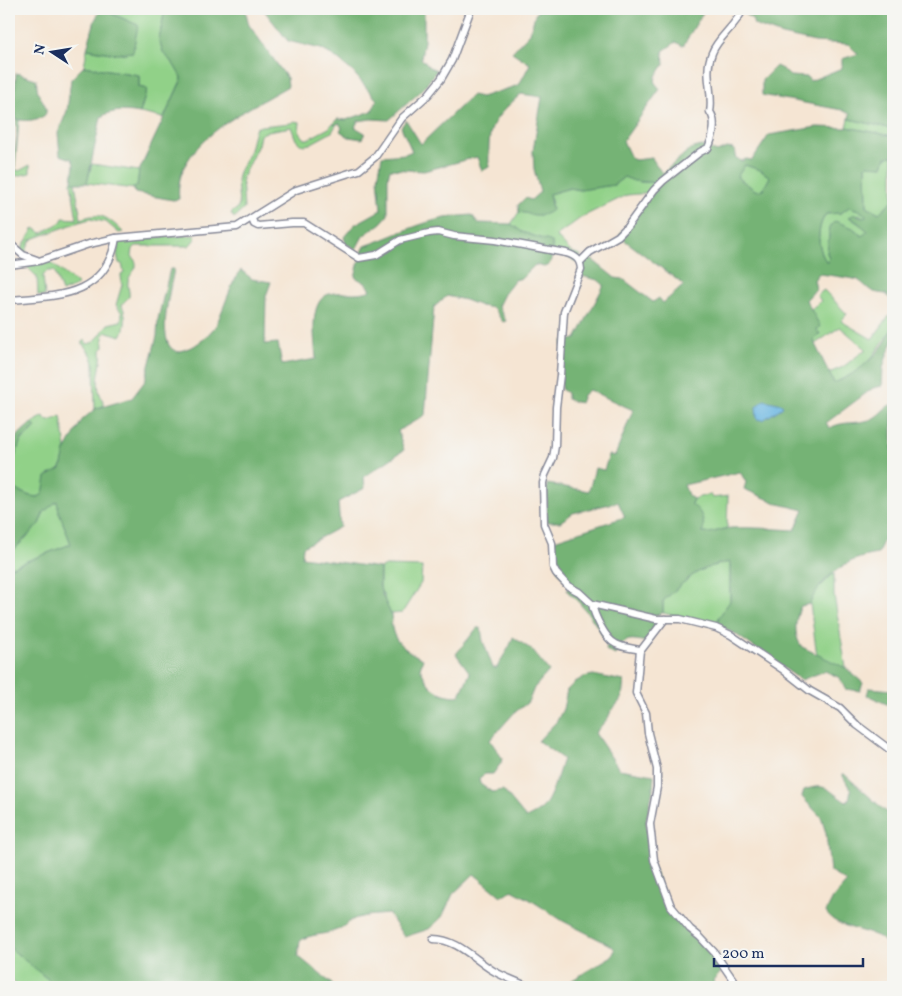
<svg xmlns="http://www.w3.org/2000/svg" width="902" height="996" viewBox="0 0 902 996" font-family="Vollkorn,serif">
	<style>
		.green { fill: #91d188; stroke: #568073 }
		.forest { fill: #74b374; stroke: #487169; fill-rule: evenodd }
		.water { fill: #67b5e1; stroke: #4172a0 }
		.lines { fill: none; stroke-linecap: round; stroke-linejoin: round }
		.minor-casing { stroke: #888a98; stroke-width: 9 }
		.minor { stroke: #fff; stroke-width: 6 }
	</style>
	<rect width="100%" height="100%" fill="#f6f6f2"/>
	<filter id="ink" filterUnits="userSpaceOnUse"><feTurbulence type="fractalNoise" baseFrequency=".02" numOctaves="2"/><feDisplacementMap in="SourceGraphic" scale="10" xChannelSelector="R" yChannelSelector="G"/><feConvolveMatrix kernelMatrix="1 2 1 2 8 2 1 2 1" color-interpolation-filters="sRGB"/></filter>
	<filter id="wash" filterUnits="userSpaceOnUse"><feTurbulence type="fractalNoise" baseFrequency=".0096" numOctaves="4" result="noise"/><feDisplacementMap in="SourceGraphic" scale="20" xChannelSelector="R" yChannelSelector="G"/><feGaussianBlur stdDeviation="1.12" result="paint"/><feColorMatrix in="noise" values="0 0 0 0 0 0 0 0 0 0 0 0 0 0 0 0 0 1.4 0 .05"/><feComposite in="paint" operator="in"/></filter>
	<g filter="url(#wash)">
		<rect width="100%" height="100%" fill="#f5e5d3"/>
		<g class="green">
			<polygon points="103,9 165,9 159,39 163,52 174,65 182,78 164,118 140,113 147,89 139,87 139,75 84,66 87,49 117,54 133,52 137,25"/>
			<polygon points="16,119 19,120 15,169 19,171 30,165 30,173 17,176 11,175 17,136"/>
			<polygon points="849,119 893,129 893,136 847,127"/>
			<polygon points="293,121 300,122 299,132 305,139 308,139 329,128 333,123 336,125 332,132 310,144 305,145 300,144 296,140 291,127 268,131 260,135 258,145 242,178 244,209 234,218 231,213 238,208 239,204 237,180 239,172 250,150 254,133 256,128 261,126 291,123"/>
			<polygon points="893,156 893,200 879,213 867,206 866,164 883,166 886,157"/>
			<polygon points="92,164 139,171 137,186 134,187 134,189 87,183"/>
			<polygon points="745,165 760,170 770,177 764,188 760,191 755,190 737,177"/>
			<polygon points="624,177 640,182 660,183 650,193 627,195 582,217 556,236 571,252 581,255 577,263 569,257 552,254 552,242 522,232 511,224 519,212 541,215 552,203 549,194 570,188 580,190 614,185"/>
			<path d="M 72,181 L 75,183 L 81,219 C 102,211 108,218 123,232 L 119,233 L 106,222 L 90,219 L 79,222 L 35,238 L 30,241 L 25,254 L 20,251 L 34,228 L 42,233 L 61,222 L 63,218 L 77,219 L 71,183 Z"/>
			<path d="M 849,207 L 859,210 L 868,216 L 865,218 L 859,214 L 849,217 L 869,231 L 862,236 L 853,228 L 830,225 L 827,253 L 829,258 L 827,263 C 817,249 816,229 826,214 L 841,213 Z"/>
			<path d="M 195,235 L 195,239 L 189,246 L 136,246 L 133,249 L 132,256 C 142,269 131,270 128,281 C 127,287 130,291 129,297 L 123,303 L 122,306 C 127,314 126,328 121,336 L 107,332 L 103,335 L 104,347 L 101,350 C 103,373 91,381 105,405 L 95,409 L 94,363 L 92,356 L 82,343 L 85,340 L 87,344 C 97,343 102,331 108,324 L 121,321 L 122,313 L 116,305 L 122,285 L 121,275 L 124,273 L 122,264 L 119,263 L 117,254 L 119,242 L 123,239 Z"/>
			<polygon points="48,260 78,285 62,292 55,273 54,271 47,271 43,276 45,296 38,296 37,277 26,266"/>
			<polygon points="824,290 847,314 841,321 872,339 893,311 892,329 873,356 859,371 834,383 829,373 843,367 866,349 840,327 815,344 813,340 817,330 811,309 821,301 817,295"/>
			<polygon points="44,416 46,420 50,421 61,416 66,448 61,469 49,475 43,494 38,497 30,496 9,487 9,474 19,443 36,427 32,423"/>
			<polygon points="710,494 712,498 728,496 727,528 708,534 703,533 691,504 693,499"/>
			<polygon points="57,500 59,512 71,544 9,568 9,555 39,524 44,512"/>
			<path d="M 730,562 L 730,602 L 716,626 L 663,613 L 663,601 C 689,578 695,568 730,562 Z"/>
			<polygon points="386,566 422,567 421,583 402,613 391,614 385,604 384,596 380,589 380,568"/>
			<polygon points="834,573 834,595 846,668 817,656 810,604 813,594"/>
			<polygon points="9,947 57,987 19,987 9,978"/>
		</g>
		<g class="forest">
			<polygon points="101,9 138,25 133,52 117,54 87,49 95,20"/>
			<path d="M 165,9 L 245,9 L 249,25 L 287,78 L 288,86 C 248,110 172,143 179,199 L 173,200 L 135,193 L 133,187 L 137,186 L 139,171 L 182,79 L 174,65 L 163,52 L 159,39 Z"/>
			<polygon points="263,9 349,9 356,12 366,9 424,9 424,41 421,58 429,67 437,70 422,90 389,120 371,119 358,121 355,127 365,133 362,139 349,137 340,131 342,128 339,123 336,125 333,123 337,119 346,120 372,111 377,100 353,72 335,57 321,49 288,41"/>
			<path d="M 539,9 L 705,9 L 683,46 L 676,42 L 663,51 L 664,65 L 656,76 L 655,83 L 660,89 L 623,141 L 631,158 L 635,160 L 652,158 L 659,169 L 663,173 L 690,149 L 702,146 L 717,152 L 727,148 L 733,149 L 736,153 L 735,157 L 741,161 L 746,159 L 752,160 L 769,135 L 817,127 L 847,128 L 847,127 L 893,136 L 893,156 L 886,157 L 883,166 L 866,165 L 867,206 L 879,213 L 893,200 L 893,306 L 891,300 L 886,294 C 867,292 872,290 858,280 C 856,279 823,274 818,274 L 814,280 L 816,289 L 806,300 L 820,326 L 817,330 L 820,334 L 813,340 L 834,383 C 859,373 885,351 893,325 L 893,342 L 887,355 L 883,368 L 882,386 L 873,388 L 826,423 L 830,428 C 841,421 857,424 869,420 C 879,417 883,408 892,404 L 893,526 L 891,525 C 885,533 882,544 878,554 C 870,555 862,557 854,560 C 837,567 816,586 810,604 L 801,606 C 795,618 793,636 802,647 L 846,668 L 863,683 L 860,691 L 845,689 L 840,678 L 825,671 L 801,680 L 734,633 L 716,626 L 719,617 L 730,601 L 730,562 C 695,568 689,578 663,601 L 663,613 L 661,613 L 654,617 L 655,627 L 646,642 C 628,638 625,638 615,655 L 606,650 L 607,645 C 597,624 585,607 567,591 L 570,585 L 562,577 L 557,569 L 554,540 L 625,517 L 618,502 L 573,513 L 560,522 L 547,522 L 547,484 L 589,491 L 595,468 L 604,470 L 609,455 L 615,456 L 633,410 L 589,390 L 583,395 L 580,403 L 567,399 L 567,393 L 561,389 L 563,341 L 576,339 L 604,285 L 598,280 L 581,276 L 584,261 L 589,257 L 615,278 L 623,279 L 653,302 L 659,298 L 663,303 L 684,285 L 619,236 L 660,183 L 634,181 L 624,177 L 614,185 L 580,190 L 570,188 L 549,194 L 552,210 C 542,219 531,214 519,212 L 518,205 L 525,198 L 531,200 L 540,192 L 534,169 L 533,151 L 542,97 L 521,94 C 490,122 488,125 489,167 L 482,171 L 477,157 L 424,171 L 390,169 L 388,178 L 388,215 L 381,223 L 363,236 L 356,249 L 346,244 L 344,237 L 354,225 L 381,210 L 378,178 L 382,156 L 405,154 L 412,151 L 401,127 L 406,120 L 421,144 L 472,95 L 481,97 L 519,85 L 530,64 L 512,52 L 530,33 L 535,15 ZM 745,165 L 760,170 L 770,177 L 764,188 L 760,191 L 755,190 L 737,177 ZM 849,207 L 859,210 L 867,216 L 865,218 L 855,214 L 849,217 L 857,222 L 868,231 L 862,236 L 853,228 L 835,221 L 830,226 L 827,253 L 829,258 L 827,263 C 817,248 816,228 826,214 L 841,213 ZM 740,472 L 746,482 L 744,489 L 779,504 L 804,510 L 795,530 C 774,529 752,527 731,528 C 721,529 712,534 703,533 C 705,520 702,511 691,504 L 693,499 L 688,495 L 684,485 Z"/>
			<polygon points="746,9 893,9 893,129 849,119 850,114 842,110 762,95 762,80 776,66 784,70 790,76 807,77 810,81 842,68 842,59 858,54 848,44 815,42 782,35 754,25 752,19 744,14"/>
			<path d="M 84,66 L 139,75 L 139,87 L 147,89 L 140,113 C 127,111 113,109 101,117 L 87,183 L 75,183 L 72,181 L 74,164 L 72,159 L 60,155 L 58,133 L 67,111 L 71,79 Z"/>
			<path d="M 16,73 L 36,79 C 37,84 37,91 39,95 C 45,104 53,116 36,119 C 29,121 23,121 16,119 C 10,103 16,90 16,73 Z"/>
			<path d="M 472,215 L 478,223 L 511,224 L 522,232 L 552,242 L 552,257 L 549,265 L 544,267 L 535,265 L 522,278 L 515,280 L 504,294 L 498,306 L 506,321 L 503,322 L 493,308 L 481,306 L 465,300 L 447,296 L 434,307 L 425,415 L 398,431 L 404,450 L 364,477 L 365,488 L 338,502 L 340,527 L 303,547 L 302,557 L 380,568 C 380,574 379,581 380,587 C 381,595 389,608 391,615 C 392,619 391,623 392,627 C 394,644 409,652 423,659 L 420,668 C 426,681 430,689 444,694 C 450,695 454,697 460,695 L 470,673 L 456,654 L 477,628 L 481,628 L 483,641 L 493,668 L 497,668 C 502,656 510,649 513,637 L 532,650 L 549,671 L 534,688 L 530,698 L 527,703 L 514,713 L 490,740 L 502,758 L 501,763 L 493,774 L 485,774 L 479,778 L 480,784 L 492,792 L 503,790 L 526,818 C 530,816 536,813 540,810 C 551,802 558,773 563,759 L 538,741 L 557,721 L 563,709 L 567,690 L 575,682 L 584,677 L 593,675 L 624,681 L 622,697 L 619,702 L 611,711 L 608,718 L 595,733 L 619,769 L 654,775 L 653,790 L 646,821 L 651,862 L 670,909 L 688,932 L 699,939 L 723,970 L 713,981 L 717,987 L 629,987 L 622,980 L 610,987 L 572,987 L 569,982 L 612,956 L 615,950 L 612,946 L 563,921 L 529,899 L 512,890 L 501,896 L 474,874 L 453,894 L 442,917 L 429,929 L 404,937 L 389,914 C 378,915 367,915 357,918 C 350,920 344,927 337,930 C 326,935 308,934 300,941 L 298,956 L 331,983 L 334,987 L 57,987 L 9,947 L 9,568 L 71,544 L 59,512 L 57,501 L 44,512 L 39,524 L 9,555 L 9,487 L 30,496 L 38,497 L 43,494 L 46,477 L 61,469 L 65,451 L 82,420 L 95,409 L 132,398 L 145,381 L 157,336 L 158,319 L 170,269 L 174,269 C 171,287 158,333 171,348 C 172,349 177,352 178,352 L 194,346 L 204,339 L 216,326 L 233,283 L 241,270 L 252,279 L 271,282 L 266,296 L 265,344 L 278,343 L 282,365 L 316,359 C 315,340 306,293 336,293 C 347,292 360,295 371,290 L 367,284 L 355,277 L 361,254 L 365,246 C 389,238 412,226 436,220 C 448,217 460,216 472,215 Z"/>
			<path d="M 32,423 L 36,427 L 21,440 L 9,474 C 9,448 11,439 32,423 Z"/>
			<polygon points="869,688 893,690 893,707 867,695"/>
			<path d="M 843,773 L 893,818 L 893,832 L 888,860 L 893,865 L 893,949 C 887,944 881,937 874,935 C 861,930 832,925 826,912 L 833,898 L 847,882 L 830,872 L 826,833 L 821,817 L 802,797 L 804,790 C 827,782 827,790 846,802 L 849,799 L 851,791 L 843,776 Z"/>
		</g>
		<polygon class="water" points="764,400 782,404 783,407 763,420 757,419 756,407"/>
	</g>
	<g filter="url(#ink)">
		<g class="lines">
			<g class="minor-casing">
				<g id="minor">
					<path d="M 252,219 L 254,224 L 258,226 L 292,223 L 304,223 L 359,258 L 376,255 L 400,240 L 429,233 L 438,232 L 454,236 L 495,240 L 566,253 C 576,256 580,259 581,269 L 564,312 L 560,375 L 556,407 L 555,446 L 553,458 L 545,475 L 543,483 L 544,524 L 552,543 L 553,567 L 556,573 L 568,586 L 579,592 L 592,604 L 656,619 L 680,619 L 716,628 L 731,635 L 782,669 L 810,691 L 840,708 L 857,725 L 893,752"/>
					<polyline points="9,243 23,255 37,260"/>
					<path d="M 580,262 L 590,252 L 618,236 L 627,227 L 654,190 L 663,181 L 700,152 L 708,148 C 713,138 717,121 710,112 C 714,93 703,74 712,53 C 718,37 736,26 743,9"/>
					<polyline points="9,265 39,261 89,244 116,238 237,227 296,190 359,170 375,157 402,118 428,95 441,79 452,60 471,9"/>
					<path d="M 9,300 C 58,296 106,297 116,238"/>
					<path d="M 592,604 C 594,615 605,639 616,644 C 623,648 633,648 640,650 L 642,649 L 665,619"/>
					<polyline points="640,650 636,693 646,713 648,733 657,769 657,787 650,824 654,860 671,906 690,929 700,937 714,952 738,987"/>
					<path d="M 433,939 C 457,939 474,959 492,970 C 503,977 517,981 528,987"/>
				</g>
			</g>
			<use href="#minor" class="minor"/>
		</g>
	</g>
	<rect width="902" height="996" fill="none" stroke="#f6f6f2" stroke-width="30"/>
	<g transform="translate(52 52) rotate(282)" stroke="#f6f6f2" stroke-width="4" paint-order="stroke">
	<path d="M0-4L9 19L0 12L-9 19Z" fill="#1b2f5e"/>
	<text y="-8" font-size="14" font-weight="bold" text-anchor="middle" fill="#1b2f5e">N</text>
	</g>
	<path d="M714 958v8h149v-8" fill="none" stroke="#1b2f5e" stroke-width="2.5"/>
	<text x="722" y="958" font-size="15" fill="#1b2f5e" stroke="#f6f6f2" stroke-width="4" paint-order="stroke">200 m</text>
</svg>
